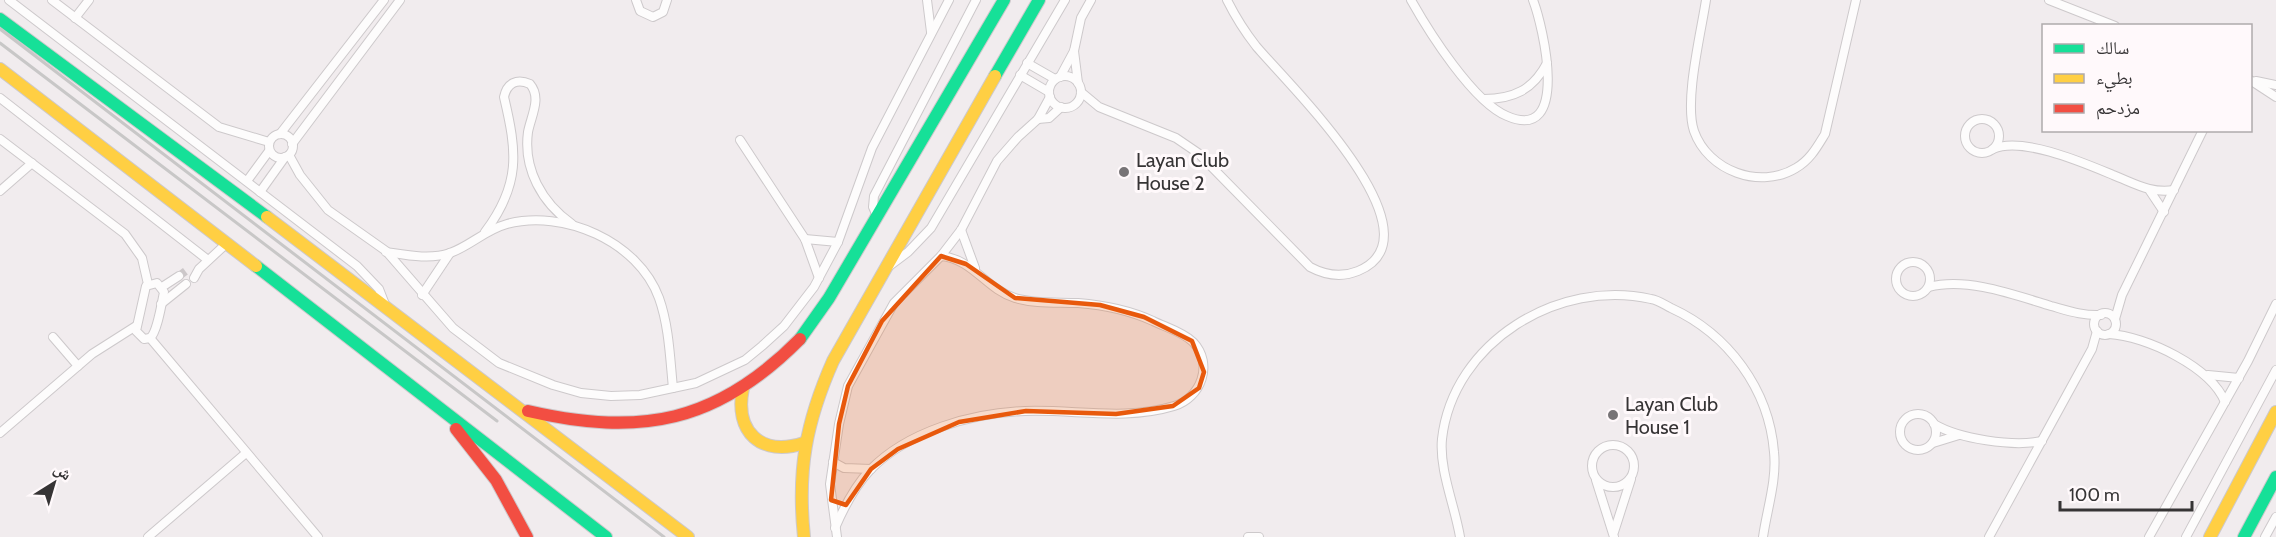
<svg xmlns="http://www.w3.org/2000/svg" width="2276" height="537" viewBox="0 0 2276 537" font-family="Cabin,'Noto Naskh Arabic',sans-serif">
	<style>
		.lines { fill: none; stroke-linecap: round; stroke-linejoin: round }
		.street-tunnel { stroke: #ccc7c9; stroke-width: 8; stroke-dasharray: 8 4; stroke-linecap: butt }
		.street-casing { stroke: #cdc9cb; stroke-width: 10 }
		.fast-casing { stroke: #cdc9cb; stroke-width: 14 }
		.slow-casing { stroke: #cdc9cb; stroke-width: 14 }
		.jam-casing { stroke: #cdc9cb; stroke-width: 14 }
		.street { stroke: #fdfcfc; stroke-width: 8 }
		.fast { stroke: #16e098; stroke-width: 12 }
		.slow { stroke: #ffcf43; stroke-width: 12 }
		.jam { stroke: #f24e42; stroke-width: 12 }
		.rail { stroke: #c8c7c7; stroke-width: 3 }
		.marked { fill: #e8590c; fill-opacity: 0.2; stroke: #e8590c; stroke-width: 4.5; stroke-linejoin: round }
		.poi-dot { fill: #777476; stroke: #fff9fb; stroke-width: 2 }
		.labels { text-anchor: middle; stroke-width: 6; stroke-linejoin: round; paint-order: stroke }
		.poi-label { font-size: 20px; fill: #363435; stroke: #fff9fb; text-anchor: start }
	</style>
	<rect width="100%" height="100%" fill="#f1ecee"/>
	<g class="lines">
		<polyline class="street-tunnel" points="179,276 187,270"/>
		<g class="street-casing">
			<g id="street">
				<polyline points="9,0 357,266 379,289 386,307"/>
				<polyline points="52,0 219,127 269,142"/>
				<polyline points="636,0 640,11 653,17 663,12 667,0"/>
				<polyline points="927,0 931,32"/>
				<path d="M 1411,0 C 1429,32 1473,102 1507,116 C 1571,144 1543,26 1533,0"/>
				<path d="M 1706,0 C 1701,33 1684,101 1694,131 C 1708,171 1760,190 1796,168 C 1810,160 1817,147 1825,134 L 1856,0"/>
				<polyline points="2049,0 2115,26"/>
				<polyline points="75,18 89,0"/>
				<polyline points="1074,51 1078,83"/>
				<polyline points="1027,63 1055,79"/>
				<polyline points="1020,75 1049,92"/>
				<circle cx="1065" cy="92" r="16"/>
				<polyline points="1060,77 1074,51 1081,18 1091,0"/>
				<polyline points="2250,80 2276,97"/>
				<polyline points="2256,81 2276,85"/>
				<path d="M 1081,92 L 1099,107 L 1176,138 L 1198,153 L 1310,267 C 1325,275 1341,278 1358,271 C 1446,235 1284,80 1256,46 C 1245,32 1235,16 1227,0"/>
				<polyline points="0,98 208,260"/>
				<path d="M 1484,99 C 1513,99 1533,90 1547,63"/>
				<circle cx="1982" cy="136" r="17"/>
				<polyline points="1038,119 1049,118 1061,107"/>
				<polyline points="280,134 384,0"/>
				<circle cx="281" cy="146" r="12"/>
				<polyline points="0,139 125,234 142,258 148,284"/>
				<polyline points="740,140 805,239 819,278"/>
				<polyline points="292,144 400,0"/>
				<path d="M 1993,149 C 2022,136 2084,163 2113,175 C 2134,183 2151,194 2174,190"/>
				<polyline points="289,155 300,175 328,210 386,251 453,328 499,363 553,385 581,393 611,396 640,395 696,383 745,360 762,346 784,326 814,287 838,242 872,148 949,0"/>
				<polyline points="247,181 269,151"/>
				<polyline points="0,191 32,163"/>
				<polyline points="2150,191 2164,212"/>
				<polyline points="260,192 285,157"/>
				<polyline points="877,216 873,207 874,196 976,0"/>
				<polyline points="961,230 975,268"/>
				<path d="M 485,232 C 521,184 517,152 504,97 C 507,83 517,78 530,84 C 542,98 531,116 528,132 C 523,169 542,203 572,224"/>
				<polyline points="805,239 838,242"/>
				<path d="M 386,252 C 406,255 430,260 450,253 C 470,246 485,230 507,224 C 563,209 638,241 659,298 C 669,326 670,358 673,388"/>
				<circle cx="1913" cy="279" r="17"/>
				<polyline points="888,267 908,252 931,228 1065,0"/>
				<polyline points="194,278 199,269 226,244"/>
				<path d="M 157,283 L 164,292 C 162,302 157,333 150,338 L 144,339 L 136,331 L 146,286 Z"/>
				<polyline points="162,287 179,276"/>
				<path d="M 1929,287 C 1967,277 2015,295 2051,306 C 2069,311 2083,316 2101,315"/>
				<polyline points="422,295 450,253"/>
				<polyline points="161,304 186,284"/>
				<circle cx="2105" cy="324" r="11"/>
				<polyline points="2115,319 2122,295 2203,130"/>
				<path d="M 2109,334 C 2146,336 2211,367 2225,402"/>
				<polyline points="53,337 78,366"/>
				<polyline points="150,338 318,537"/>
				<polyline points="2208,375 2239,378"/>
				<circle cx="1918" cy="432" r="18"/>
				<path d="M 1934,424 C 1959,439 2013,447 2042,441"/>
				<polyline points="0,433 92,354 136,326"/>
				<polyline points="1933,443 1959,435"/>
				<circle cx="1613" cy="466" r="21"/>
				<polyline points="833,462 844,468 871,469"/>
				<polyline points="1596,480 1614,537"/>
				<path d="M 835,528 C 844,507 855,486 870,470 C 908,431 972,413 1025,411 C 1074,409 1125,421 1174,406 C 1201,398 1214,364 1193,342 C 1183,332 1165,327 1153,321 C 1129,310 1104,305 1078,303 C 1058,302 1035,304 1015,298 C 986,289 973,259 941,256"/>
				<polyline points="1614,532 1631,479"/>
				<polyline points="148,537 246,453"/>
				<polyline points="837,537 830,484 839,424 848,386 894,303 941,256 961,230 997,161 1018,137 1038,119 1050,97"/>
				<polyline points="1248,537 1259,537"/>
				<path d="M 1460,537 C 1455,506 1439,470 1442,439 C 1453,342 1559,278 1651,299 C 1658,300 1665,305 1671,308 C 1728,334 1769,389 1774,452 C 1777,480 1767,509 1763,537"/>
				<polyline points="1989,537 2092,349 2097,331"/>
				<polyline points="2149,537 2248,361 2276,304"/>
				<polyline points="2186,537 2276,370"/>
				<polyline points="2265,537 2276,517"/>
			</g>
		</g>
		<g class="fast-casing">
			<g id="fast">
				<polyline points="0,19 267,217"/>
				<polyline points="995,76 1039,0"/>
				<polyline points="256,266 606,537"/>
				<polyline points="800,339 829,298 1004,0"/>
				<polyline points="2244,537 2276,477"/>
			</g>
		</g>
		<g class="slow-casing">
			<g id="slow">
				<polyline points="0,69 256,266"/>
				<polyline points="267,217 688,537"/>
				<path d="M 743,388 C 734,432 761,457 804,443"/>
				<path d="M 804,537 C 797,470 806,422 833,361 L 995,76"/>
				<polyline points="2210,537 2276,412"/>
			</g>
		</g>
		<g class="jam-casing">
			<g id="jam">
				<path d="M 528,411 C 640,437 717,423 800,339"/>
				<polyline points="456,429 496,480 527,537"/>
			</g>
		</g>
		<use href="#street" class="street"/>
		<use href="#fast" class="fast"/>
		<use href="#slow" class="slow"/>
		<use href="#jam" class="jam"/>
		<g class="rail">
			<polyline points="0,29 664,537"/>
			<polyline points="0,43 497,421"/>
		</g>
	</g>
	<path class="marked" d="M 941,256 L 966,264 L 1015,298 L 1100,305 L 1144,317 L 1192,341 L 1204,372 L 1199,388 L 1173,406 L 1116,414 L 1026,411 L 959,422 L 898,449 L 871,469 L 846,505 L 831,500 L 839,424 L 848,386 L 882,321 Z"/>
	<g class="poi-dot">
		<circle cx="1124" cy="172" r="6"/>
		<circle cx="1613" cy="415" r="6"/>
	</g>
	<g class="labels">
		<g class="poi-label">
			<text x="1136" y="167">Layan Club<tspan x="1136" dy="23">House 2</tspan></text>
			<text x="1625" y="411">Layan Club<tspan x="1625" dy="23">House 1</tspan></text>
		</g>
	</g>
	<rect x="2042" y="24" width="210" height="108" fill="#fff9fb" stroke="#afaaac" stroke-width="1.5"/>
	<rect x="2054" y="44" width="30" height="9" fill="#16e098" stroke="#afaaac" stroke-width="1.5"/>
	<text x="2096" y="54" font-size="18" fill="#363435">سالك</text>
	<rect x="2054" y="74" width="30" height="9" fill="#ffcf43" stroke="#afaaac" stroke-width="1.5"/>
	<text x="2096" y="84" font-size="18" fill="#363435">بطيء</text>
	<rect x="2054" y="104" width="30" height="9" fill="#f24e42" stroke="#afaaac" stroke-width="1.5"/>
	<text x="2096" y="114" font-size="18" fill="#363435">مزدحم</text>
	<g transform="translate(54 483) rotate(37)" stroke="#fff9fb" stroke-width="4.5" paint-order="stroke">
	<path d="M0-4.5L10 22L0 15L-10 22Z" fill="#363435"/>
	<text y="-9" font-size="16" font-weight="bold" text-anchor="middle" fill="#363435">ش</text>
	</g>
	<path d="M2060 501v9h132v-9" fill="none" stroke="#363435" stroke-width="3"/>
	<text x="2069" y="501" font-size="18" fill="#363435" stroke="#fff9fb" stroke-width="4.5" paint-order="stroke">100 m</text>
</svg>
